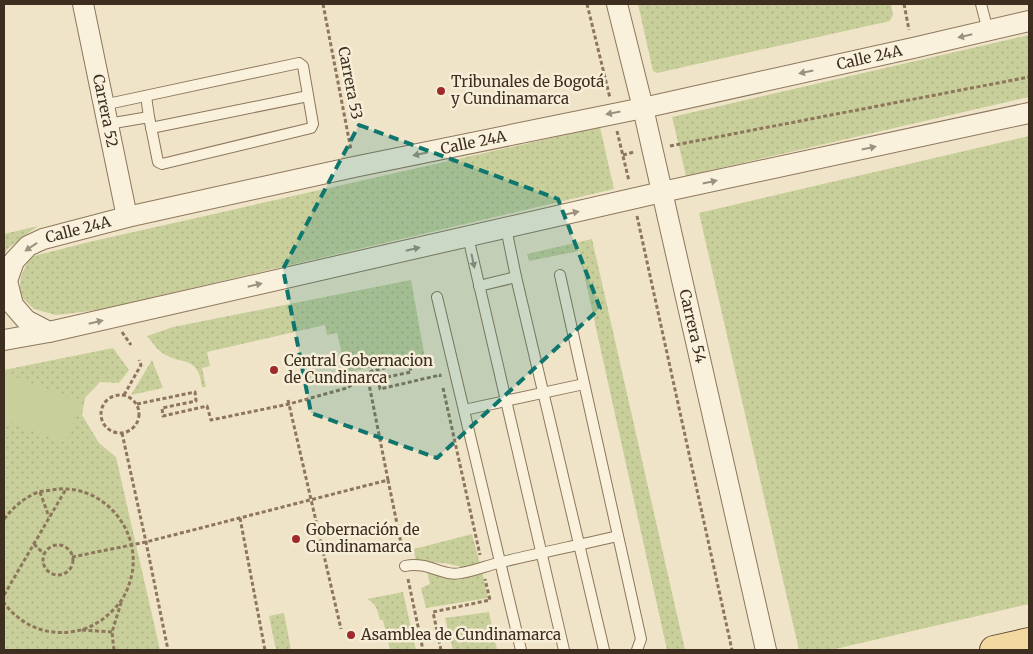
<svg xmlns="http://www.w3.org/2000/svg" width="1033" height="654" viewBox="0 0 1033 654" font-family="Merriweather,serif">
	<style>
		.grass { fill: url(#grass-dots) }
		.garden { fill: #c9cf9b }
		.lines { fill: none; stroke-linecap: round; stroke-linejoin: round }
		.lane-casing { stroke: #8d765c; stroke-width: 12 }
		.street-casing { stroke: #8d765c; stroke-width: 22 }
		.primary-casing { stroke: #5b4430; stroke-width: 30 }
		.path { stroke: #8d765c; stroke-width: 3; stroke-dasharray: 4 2.5; stroke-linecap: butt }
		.lane { stroke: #faf1dc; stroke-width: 10 }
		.street { stroke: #faf1dc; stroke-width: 20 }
		.primary { stroke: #f3d9a0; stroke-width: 28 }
		.oneway { fill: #9c907e }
		.marked { fill: #0f766e; fill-opacity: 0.2; stroke: #0f766e; stroke-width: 4; stroke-dasharray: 10 6; stroke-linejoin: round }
		.poi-dot { fill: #9e2a2b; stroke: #f7eed8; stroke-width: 2 }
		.labels { text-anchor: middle; stroke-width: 5; stroke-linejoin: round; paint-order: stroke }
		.street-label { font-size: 15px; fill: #3d2e20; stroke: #f7eed8 }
		.poi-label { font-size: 15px; fill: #3d2e20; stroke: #f7eed8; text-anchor: start }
	</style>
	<defs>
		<pattern id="grass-dots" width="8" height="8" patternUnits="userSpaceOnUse" patternTransform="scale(1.25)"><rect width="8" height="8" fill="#c9cf9b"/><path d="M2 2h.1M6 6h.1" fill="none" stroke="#aeb285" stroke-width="1.8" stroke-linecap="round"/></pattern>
	</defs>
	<rect width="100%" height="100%" fill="#f0e4c8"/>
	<g class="grass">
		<polygon points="638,4 891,4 893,15 890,21 657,73 653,71"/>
		<polygon points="1029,35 1029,97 686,176 672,117"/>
		<polygon points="600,127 614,189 99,310 56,315 34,309 19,295 21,276 30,257 89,242"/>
		<polygon points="1029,136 1029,604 831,650 799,650 699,213"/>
		<polygon points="38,226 7,249 4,257 4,234"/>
		<polygon points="592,239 685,650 667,650 579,251 529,261 527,254"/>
		<path d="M 411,280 L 425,358 L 346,372 L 337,333 L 327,335 L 325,325 L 207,352 L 210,366 L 202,368 L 206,387 L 202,387 C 198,355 184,366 164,354 C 157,350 152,342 147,336 L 173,327 Z"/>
		<polygon points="113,348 129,370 119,383 100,382 85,398 82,415 99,443 116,457 160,650 4,650 4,370"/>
		<polygon points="152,360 163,388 131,395"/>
		<polygon points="472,534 480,564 466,568 445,563 416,562 414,549"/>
		<polygon points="427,571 482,571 488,598 426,608 421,588 430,584"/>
		<path d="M 403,592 L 416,650 L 390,650 L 383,620 L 380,620 C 378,611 376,603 367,599 Z"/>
		<polygon points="489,612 497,650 453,650 445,618"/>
		<polygon points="284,613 291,650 276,650 269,616"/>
	</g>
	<polygon class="garden" points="7,374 82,402 66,443 4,420 4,382"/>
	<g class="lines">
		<g class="lane-casing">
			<g id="lane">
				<polyline points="981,4 988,31"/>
				<polyline points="146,96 149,117"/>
				<polyline points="103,105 299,63 303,66 313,124 311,128 162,164 158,162 149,117 108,124"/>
				<polyline points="151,128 308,96"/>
				<polyline points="506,228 516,277 604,650"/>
				<polyline points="468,237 564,650"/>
				<polyline points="560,275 641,639 637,650"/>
				<polyline points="479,286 516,277"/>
				<polyline points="437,297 521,650"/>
				<polyline points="464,410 584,384"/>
				<path d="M 405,566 C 429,561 442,577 461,573 C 475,571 488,565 502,562 C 540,553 579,545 618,536"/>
			</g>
		</g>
		<g class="street-casing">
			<g id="street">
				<path id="s1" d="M 83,4 L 127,217"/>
				<path id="s2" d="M 617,4 L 643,108 L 766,650"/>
				<path id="s3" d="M 49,332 L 26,320 L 13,305 L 7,281 L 14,261 L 28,246 L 43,239 L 127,217 L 354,167 L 643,108 L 913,48 L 1029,21"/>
				<polyline points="4,340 49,332 662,192 1029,113"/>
			</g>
		</g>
		<g class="primary-casing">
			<polyline id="primary" points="994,650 1029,642"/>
		</g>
		<g class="path">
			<polyline points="323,4 351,150"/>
			<polyline points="587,4 610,98"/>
			<polyline points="904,4 909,30"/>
			<polyline points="617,131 629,181"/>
			<polyline points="670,146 1029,77"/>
			<polyline points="623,155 634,152"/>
			<polyline points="637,216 732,650"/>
			<polyline points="122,332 131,345"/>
			<polyline points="367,374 388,480"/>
			<polyline points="443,388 480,555"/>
			<circle cx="120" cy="414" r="19"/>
			<polyline points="124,395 141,365 139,360"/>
			<polyline points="288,400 341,629"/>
			<polyline points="137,404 195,392 196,401 162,408 163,416 207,406 211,420 289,404 347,388 372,371 409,362 411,372 378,379 380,389 440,375 440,377"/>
			<polyline points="122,433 146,542 168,650"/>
			<polyline points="40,492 49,517"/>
			<polyline points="240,518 265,650"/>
			<path d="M 4,519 C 13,508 22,499 36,493 C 41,491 46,491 51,490 C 99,481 141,526 132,574 C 129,586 125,598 116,607 C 103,621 89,630 70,632 C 43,635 20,624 4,603"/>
			<polyline points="34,544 44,554"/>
			<circle cx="58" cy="560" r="15"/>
			<polyline points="72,557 146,542 388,480 403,553"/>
			<polyline points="408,579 423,650"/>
			<polyline points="4,595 66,489"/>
			<polyline points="82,630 112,632"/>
			<polyline points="114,650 112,632 121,603"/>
			<polyline points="441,650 433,612 490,600 485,579"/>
		</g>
		<use href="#lane" class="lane"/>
		<use href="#street" class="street"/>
		<use href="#primary" class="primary"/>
	</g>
	<defs><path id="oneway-solid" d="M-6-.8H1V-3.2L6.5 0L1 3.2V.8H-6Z" transform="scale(1.25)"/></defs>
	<g class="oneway">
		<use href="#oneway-solid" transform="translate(965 36) rotate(167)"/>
		<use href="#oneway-solid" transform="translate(806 72) rotate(168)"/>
		<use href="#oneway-solid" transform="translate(613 113) rotate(169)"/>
		<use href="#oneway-solid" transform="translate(869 148) rotate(-12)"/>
		<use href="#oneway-solid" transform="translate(420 154) rotate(168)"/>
		<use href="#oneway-solid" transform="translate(710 182) rotate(-12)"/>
		<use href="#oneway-solid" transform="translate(572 213) rotate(-13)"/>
		<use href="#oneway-solid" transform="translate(31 247) rotate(146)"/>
		<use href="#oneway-solid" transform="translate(413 249) rotate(-13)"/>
		<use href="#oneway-solid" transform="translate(473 261) rotate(78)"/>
		<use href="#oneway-solid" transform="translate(255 285) rotate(-13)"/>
		<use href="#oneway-solid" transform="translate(96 322) rotate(-13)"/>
	</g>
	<path class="marked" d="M 359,125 L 558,199 L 600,308 L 437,458 L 311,413 L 283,269 Z"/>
	<g class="poi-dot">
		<circle cx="441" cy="91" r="5"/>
		<circle cx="274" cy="370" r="5"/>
		<circle cx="296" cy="539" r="5"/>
		<circle cx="351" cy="635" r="5"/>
	</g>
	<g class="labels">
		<g class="street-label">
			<text dy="5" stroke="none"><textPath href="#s3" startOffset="975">Calle 24A</textPath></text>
			<text transform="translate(350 83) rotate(79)" y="5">Carrera 53</text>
			<text dy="5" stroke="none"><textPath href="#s1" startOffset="109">Carrera 52</textPath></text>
			<text dy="5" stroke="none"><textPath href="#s3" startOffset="570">Calle 24A</textPath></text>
			<text dy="5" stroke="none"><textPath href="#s3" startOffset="165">Calle 24A</textPath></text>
			<text dy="5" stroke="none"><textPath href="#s2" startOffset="331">Carrera 54</textPath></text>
		</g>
		<g class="poi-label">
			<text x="451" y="87">Tribunales de Bogotá<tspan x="451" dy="17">y Cundinamarca</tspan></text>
			<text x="284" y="366">Central Gobernacion<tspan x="284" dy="17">de Cundinarca</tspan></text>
			<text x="306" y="535">Gobernación de<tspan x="306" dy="17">Cundinamarca</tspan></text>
			<text x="361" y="640">Asamblea de Cundinamarca</text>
		</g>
	</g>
	<rect width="1033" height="654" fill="none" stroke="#3d2e20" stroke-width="10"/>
</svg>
